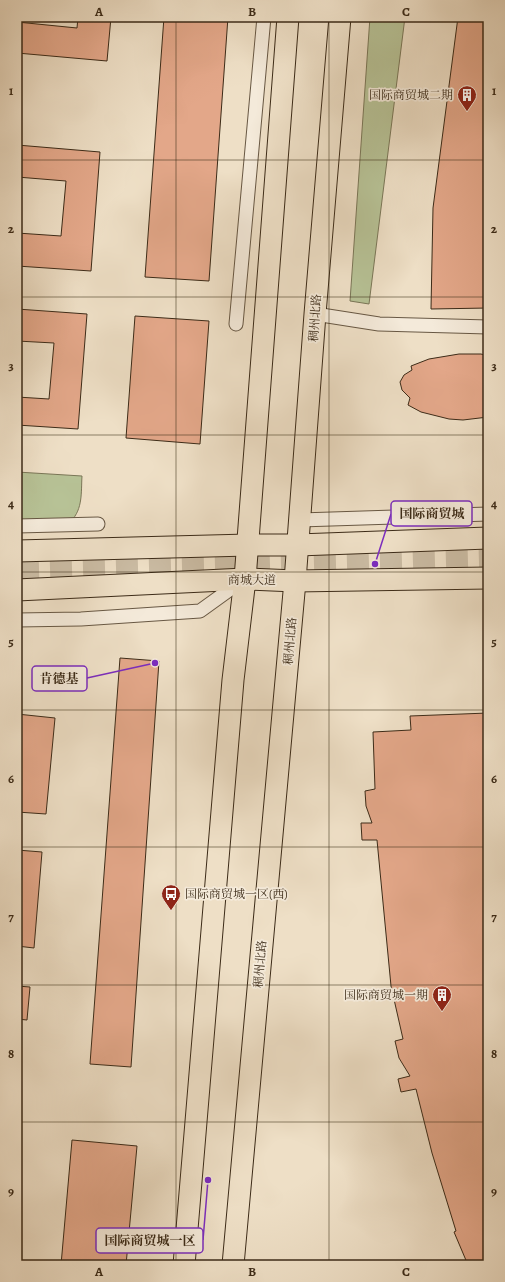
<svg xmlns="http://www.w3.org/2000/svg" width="505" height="1282" viewBox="0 0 505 1282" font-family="Alegreya,'Noto Serif SC',serif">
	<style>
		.green { fill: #b7c296; stroke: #7a7657 }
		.building { fill: #e3a789; stroke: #3c2b18 }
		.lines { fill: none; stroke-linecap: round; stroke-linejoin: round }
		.highway-tunnel { stroke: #cabba3; stroke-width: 22; stroke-dasharray: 22 11; stroke-linecap: butt }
		.street-casing { stroke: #685844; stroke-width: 15 }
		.primary-casing { stroke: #3c2b18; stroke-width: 23 }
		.street { stroke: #f4eada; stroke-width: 13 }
		.primary { stroke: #eedfc6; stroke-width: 21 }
		.grid { fill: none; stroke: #3c2b18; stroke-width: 1; stroke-opacity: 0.55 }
		.labels { text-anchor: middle; stroke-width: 3.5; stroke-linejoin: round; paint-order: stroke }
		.poi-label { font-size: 12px; fill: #3c2b18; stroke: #f4eada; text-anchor: end }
		.street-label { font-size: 12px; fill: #3c2b18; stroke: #f4eada }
		.leader { fill: none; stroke: #7b2cbf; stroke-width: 1.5 }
		.callout-dot { fill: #7b2cbf; stroke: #f4eada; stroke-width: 1.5 }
		.callout { fill: #f4eada; stroke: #7b2cbf; stroke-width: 1.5 }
		.callout-label { font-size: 13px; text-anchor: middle; font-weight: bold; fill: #3c2b18 }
		.neatline { fill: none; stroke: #3c2b18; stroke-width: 1.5 }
		.grid-label { font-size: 13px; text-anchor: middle; font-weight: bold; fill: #3c2b18 }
	</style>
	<rect width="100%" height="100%" fill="#eedfc6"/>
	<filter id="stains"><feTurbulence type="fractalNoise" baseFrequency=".005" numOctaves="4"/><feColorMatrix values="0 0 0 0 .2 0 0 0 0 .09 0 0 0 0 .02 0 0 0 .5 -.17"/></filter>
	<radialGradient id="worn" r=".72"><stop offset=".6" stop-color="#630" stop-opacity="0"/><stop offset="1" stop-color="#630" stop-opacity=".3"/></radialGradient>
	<g class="green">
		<polygon points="370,17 405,17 369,304 350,301"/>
		<path d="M 17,472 L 82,476 C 81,492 83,509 71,521 L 17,522 Z"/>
	</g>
	<g class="building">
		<polygon points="78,17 111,17 107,61 17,53 17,22 77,28"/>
		<polygon points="164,17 228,17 209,281 145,277"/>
		<polygon points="458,17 488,17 488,308 431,309 433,208"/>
		<polygon points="17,145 100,152 91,271 17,266 17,233 61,236 66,181 17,177"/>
		<polygon points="17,309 87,314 78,429 17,425 17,397 49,399 54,343 17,341"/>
		<polygon points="135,316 209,321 200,444 126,438"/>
		<polygon points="459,354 481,354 488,356 488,417 463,420 449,419 421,412 408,405 410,398 402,390 400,382 404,375 412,370 411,366 429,359"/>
		<polygon points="120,658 159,661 131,1067 90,1064"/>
		<polygon points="488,713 488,1265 468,1265 454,1232 456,1231 432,1153 416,1089 401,1092 398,1079 410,1076 399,1058 395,1041 403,1039 391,986 377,840 362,840 361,823 372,823 366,806 365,791 375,789 373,732 411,730 410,716"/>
		<polygon points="17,714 55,718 46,814 17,812"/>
		<polygon points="17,850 42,852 34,948 17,946"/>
		<polygon points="17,986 30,987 27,1020 17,1019"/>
		<polygon points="72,1140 137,1146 126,1265 61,1265"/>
	</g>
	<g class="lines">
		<polyline class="highway-tunnel" points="17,569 488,556"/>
		<g class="street-casing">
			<g id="street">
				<polyline points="315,314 379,324 488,327"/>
				<polyline points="236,324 264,17"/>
				<polyline points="300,520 488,514"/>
				<polyline points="17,526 98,524"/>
				<polyline points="17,620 81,619 200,611 243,580"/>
			</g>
		</g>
		<g class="primary-casing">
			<g id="primary">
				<polyline points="17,551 248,545 298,545 488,538"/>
				<polyline points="17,590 245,579 295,581 488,578"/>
				<polyline points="184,1265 233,680 245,579 288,17"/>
				<polyline points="233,1265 295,581 315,314 340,17"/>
			</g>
		</g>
		<use href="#street" class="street"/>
		<use href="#primary" class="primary"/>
	</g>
	<path class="grid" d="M 176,17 L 176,1265M 329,17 L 329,1265M 17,160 L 488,160M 17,297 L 488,297M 17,435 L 488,435M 17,572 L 488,572M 17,710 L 488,710M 17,847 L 488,847M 17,985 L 488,985M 17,1122 L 488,1122"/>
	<defs>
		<g id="building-pin" transform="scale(1)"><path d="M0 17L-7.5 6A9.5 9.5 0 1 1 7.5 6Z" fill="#8f2418" stroke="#f4eada"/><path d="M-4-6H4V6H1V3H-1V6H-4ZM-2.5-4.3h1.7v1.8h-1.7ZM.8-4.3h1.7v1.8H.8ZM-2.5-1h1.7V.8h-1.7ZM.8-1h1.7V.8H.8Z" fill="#fff"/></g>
		<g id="bus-pin" transform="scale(1)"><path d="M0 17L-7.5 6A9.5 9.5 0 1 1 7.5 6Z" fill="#8f2418" stroke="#f4eada"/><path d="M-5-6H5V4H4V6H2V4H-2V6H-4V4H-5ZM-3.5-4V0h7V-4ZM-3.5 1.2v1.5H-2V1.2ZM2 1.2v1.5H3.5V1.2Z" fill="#fff"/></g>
	</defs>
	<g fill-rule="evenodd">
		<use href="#building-pin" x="467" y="95"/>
		<use href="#bus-pin" x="171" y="894"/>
		<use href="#building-pin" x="442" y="995"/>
	</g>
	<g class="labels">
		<g class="poi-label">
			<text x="453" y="99">国际商贸城二期</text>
			<text x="185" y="898" text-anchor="start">国际商贸城一区(西)</text>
			<text x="428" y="999">国际商贸城一期</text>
		</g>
		<g class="street-label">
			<text transform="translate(315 318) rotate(-86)" y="4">稠州北路</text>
			<text x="252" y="584">商城大道</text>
			<text transform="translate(290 641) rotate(-85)" y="4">稠州北路</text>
			<text transform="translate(260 964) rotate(-85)" y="4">稠州北路</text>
		</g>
	</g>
	<path class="leader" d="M375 564L391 514M155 663L87 678M208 1180L203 1240"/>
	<g class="callout-dot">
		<circle cx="375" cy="564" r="4"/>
		<circle cx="155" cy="663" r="4"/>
		<circle cx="208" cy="1180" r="4"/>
	</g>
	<g class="callout">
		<rect x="391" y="501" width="81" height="25" rx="4"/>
		<rect x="32" y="666" width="55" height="25" rx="4"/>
		<rect x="96" y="1228" width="107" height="25" rx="4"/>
	</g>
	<g class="callout-label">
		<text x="432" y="518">国际商贸城</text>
		<text x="59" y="683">肯德基</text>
		<text x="150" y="1245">国际商贸城一区</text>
	</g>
	<rect width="505" height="1282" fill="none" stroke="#eedfc6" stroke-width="44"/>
	<rect x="22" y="22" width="461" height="1238" class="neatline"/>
	<g class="grid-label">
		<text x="99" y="16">A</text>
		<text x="252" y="16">B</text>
		<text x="406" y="16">C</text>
		<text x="11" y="95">1</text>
		<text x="494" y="95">1</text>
		<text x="11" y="233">2</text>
		<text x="494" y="233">2</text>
		<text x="11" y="370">3</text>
		<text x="494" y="370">3</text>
		<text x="11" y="508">4</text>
		<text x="494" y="508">4</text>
		<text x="11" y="646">5</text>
		<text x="494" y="646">5</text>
		<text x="11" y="783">6</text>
		<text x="494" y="783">6</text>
		<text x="11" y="921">7</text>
		<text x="494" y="921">7</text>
		<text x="11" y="1058">8</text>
		<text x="494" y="1058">8</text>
		<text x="11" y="1196">9</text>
		<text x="494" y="1196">9</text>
		<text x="99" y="1276">A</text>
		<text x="252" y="1276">B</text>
		<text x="406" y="1276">C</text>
	</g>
	<rect width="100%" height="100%" filter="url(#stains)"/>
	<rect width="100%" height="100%" fill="url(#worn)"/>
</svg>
